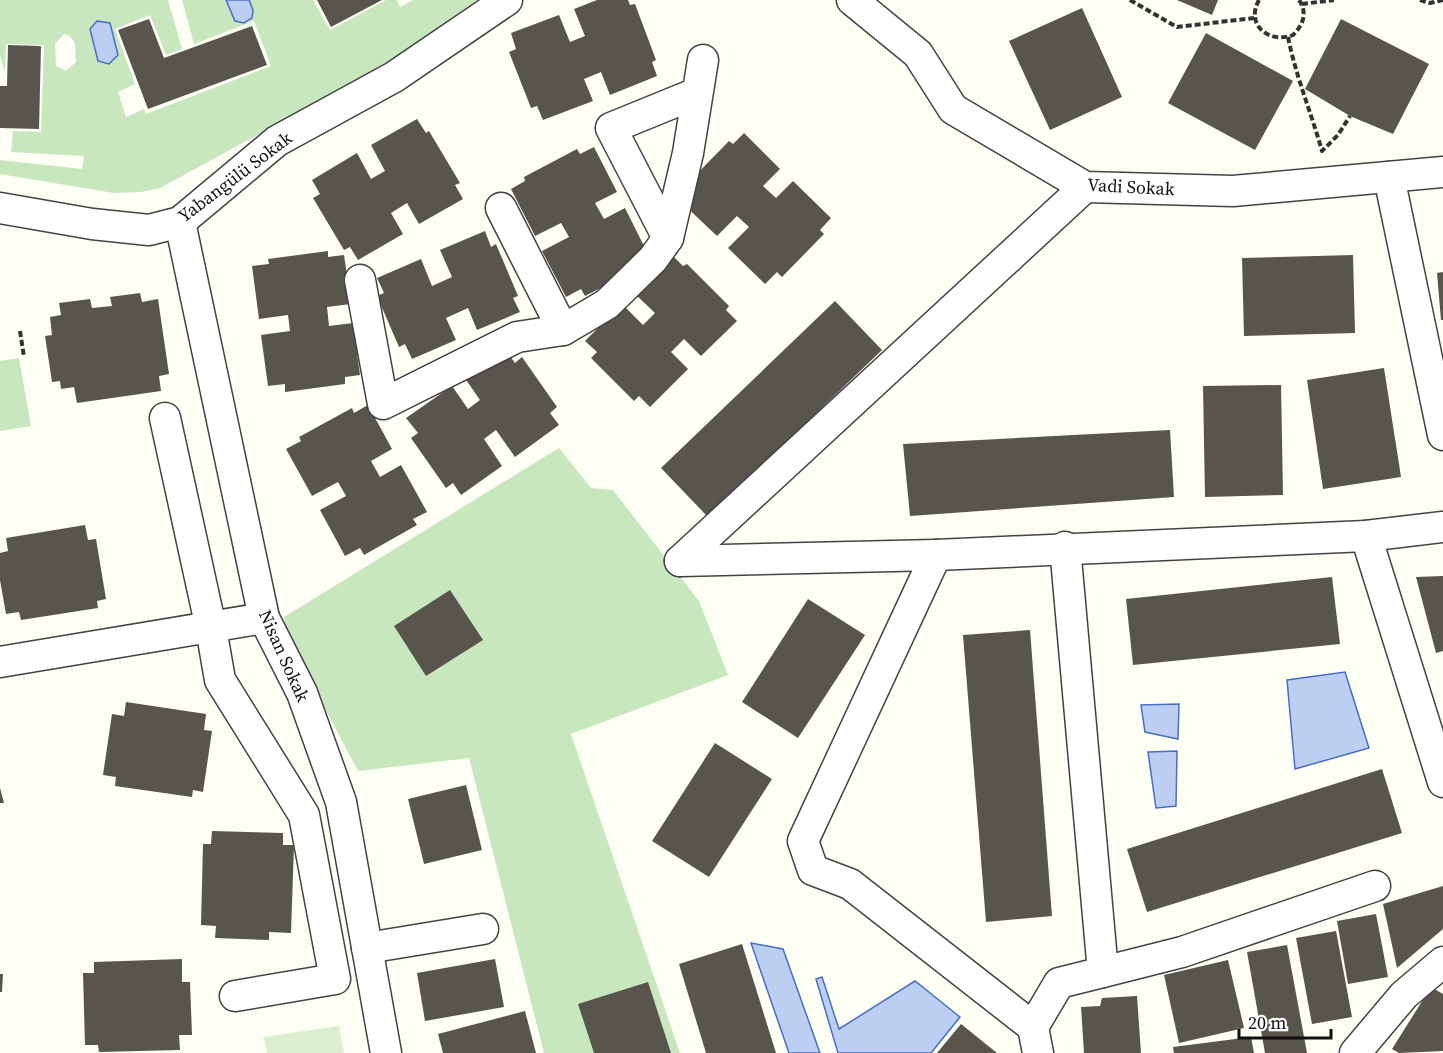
<svg xmlns="http://www.w3.org/2000/svg" width="1443" height="1053" viewBox="0 0 1443 1053" font-family="'Source Serif 4',serif">
	<style>
		.green { fill: #c8e7bf; fill-rule: evenodd }
		.pitch { fill: #dbefd0 }
		.water { fill: #bccef2; stroke: #486fc4; stroke-width: 1.5 }
		.building { fill: #58554d }
		.lines { fill: none; stroke-linecap: round; stroke-linejoin: round }
		.minor-casing { stroke: #434343; stroke-width: 33 }
		.path { stroke: #323232; stroke-width: 4; stroke-dasharray: 6 3; stroke-linecap: butt }
		.minor { stroke: #fff; stroke-width: 30 }
		.labels { text-anchor: middle; stroke-width: 6; stroke-linejoin: round; paint-order: stroke }
		.street-label { font-size: 18px; fill: #101010; stroke: #fff }
	</style>
	<rect width="100%" height="100%" fill="#fdfef4"/>
	<g class="green">
		<path d="M 0,0 L 168,0 L 182,49 L 166,55 L 150,15 L 115,29 L 135,84 L 118,92 L 126,117 L 144,109 L 146,114 L 271,66 L 254,21 L 194,44 L 182,0 L 226,0 L 235,21 L 247,23 C 256,17 253,8 249,0 L 313,0 L 330,30 L 386,0 L 397,0 L 400,7 L 413,0 L 477,0 L 382,67 L 160,188 L 141,192 L 114,193 L 0,174 L 0,160 L 82,169 L 84,156 L 11,152 L 13,131 L 41,132 L 44,45 L 6,44 L 5,72 L 0,56 ZM 64,34 C 78,37 75,50 76,62 L 66,71 L 56,66 L 55,44 Z"/>
		<polygon points="19,358 31,426 0,431 0,361"/>
		<polygon points="559,448 591,488 613,490 699,601 728,675 571,734 680,1053 544,1053 469,758 358,771 289,641 284,617"/>
	</g>
	<polygon class="pitch" points="339,1026 344,1053 267,1053 264,1037"/>
	<g class="water">
		<polygon points="226,0 249,0 253,10 252,18 244,23 235,21"/>
		<polygon points="97,21 110,23 118,55 109,64 98,61 90,29"/>
		<polygon points="1345,672 1369,748 1295,769 1287,680"/>
		<polygon points="1179,704 1178,739 1145,732 1141,705"/>
		<polygon points="1177,751 1176,806 1156,808 1148,752"/>
		<polygon points="751,943 783,949 820,1053 789,1053"/>
		<polygon points="822,977 839,1029 915,981 960,1017 931,1053 838,1053 816,979"/>
	</g>
	<g class="building">
		<polygon points="317,0 382,0 331,27"/>
		<polygon points="597,0 628,0 630,5 635,4 656,60 652,62 657,76 610,95 601,72 584,79 593,101 543,120 537,106 531,108 509,52 516,49 511,33 559,15 570,42 585,36 574,9"/>
		<polygon points="1177,0 1218,0 1212,15"/>
		<polygon points="1082,8 1122,97 1050,130 1009,41"/>
		<polygon points="149,19 164,58 252,26 267,65 148,109 118,30"/>
		<polygon points="1341,19 1429,64 1393,134 1350,116 1305,89"/>
		<polygon points="1206,33 1293,81 1255,150 1168,103"/>
		<polygon points="8,45 41,46 39,129 0,128 0,86 7,86"/>
		<polygon points="417,119 426,133 429,131 460,183 455,185 463,199 419,224 407,203 391,213 403,234 358,260 350,247 344,250 313,198 320,194 312,180 357,153 371,179 385,171 371,145"/>
		<polygon points="744,133 780,169 763,186 776,198 793,181 831,218 820,230 824,234 782,277 777,272 765,284 728,248 749,227 737,216 717,236 678,199 687,184 729,141 733,144"/>
		<polygon points="594,147 617,192 595,203 604,219 625,208 649,256 638,269 585,296 581,289 566,297 542,251 569,237 561,223 535,236 511,189 525,181 524,177 577,149 580,154"/>
		<polygon points="485,231 491,247 496,244 518,296 513,298 520,312 477,330 468,308 446,318 456,340 412,359 405,344 399,347 377,296 384,293 377,278 421,259 432,286 452,277 440,250"/>
		<polygon points="328,251 328,257 344,255 351,304 327,307 329,326 353,323 360,375 345,377 345,384 285,392 285,384 268,386 261,335 290,331 288,315 259,319 252,266 269,264 268,259"/>
		<polygon points="672,255 683,266 687,264 729,306 726,310 737,321 701,356 684,339 671,352 688,369 650,407 639,396 634,401 591,358 597,352 585,341 622,304 643,325 655,313 633,292"/>
		<polygon points="1353,255 1355,333 1244,336 1242,258"/>
		<polygon points="1443,272 1443,320 1441,320 1437,273"/>
		<polygon points="140,293 142,302 158,299 169,374 159,376 161,391 77,403 74,387 61,389 60,381 52,382 45,336 52,335 50,317 61,315 59,303 90,299 92,308 112,306 110,297"/>
		<polygon points="835,301 882,350 708,517 661,468"/>
		<polygon points="505,349 515,363 522,357 557,407 550,413 559,425 515,457 496,430 484,439 502,466 461,495 453,483 446,488 411,438 418,433 406,418 452,386 468,409 480,400 464,377"/>
		<polygon points="1384,368 1401,477 1323,489 1307,380"/>
		<polygon points="1281,385 1283,495 1205,497 1203,386"/>
		<polygon points="368,405 392,449 371,461 380,477 401,465 427,512 413,519 417,525 364,555 360,548 345,556 320,510 346,496 338,482 312,496 286,449 301,441 299,437 352,408 354,413"/>
		<polygon points="1170,430 1174,497 910,516 903,444"/>
		<polygon points="85,525 88,540 96,539 106,599 97,601 98,608 21,620 19,612 6,614 0,580 0,553 8,551 6,538"/>
		<polygon points="1443,576 1443,651 1436,653 1416,577"/>
		<polygon points="1332,577 1340,644 1133,665 1126,599"/>
		<polygon points="450,590 483,640 426,676 394,626"/>
		<polygon points="808,599 865,635 798,738 742,702"/>
		<polygon points="1030,630 1052,916 986,922 963,635"/>
		<polygon points="126,702 206,714 204,730 212,731 203,792 193,790 192,797 115,786 116,777 103,775 112,714 124,716"/>
		<polygon points="715,743 772,779 709,877 652,841"/>
		<polygon points="1382,769 1402,833 1147,912 1127,849"/>
		<polygon points="466,785 482,850 424,864 408,799"/>
		<polygon points="0,788 4,803 0,803"/>
		<polygon points="212,831 283,833 283,845 294,845 291,933 269,932 269,940 215,938 216,926 201,925 203,844 211,844"/>
		<polygon points="1443,886 1443,929 1397,968 1383,904"/>
		<polygon points="1376,914 1388,977 1348,984 1337,921"/>
		<polygon points="1336,931 1352,1017 1312,1024 1296,938"/>
		<polygon points="742,944 776,1053 706,1053 679,964"/>
		<polygon points="1287,945 1307,1053 1265,1053 1247,952"/>
		<polygon points="182,959 182,982 190,982 192,1035 179,1035 180,1050 99,1052 98,1045 85,1045 83,973 94,973 94,962"/>
		<polygon points="495,959 504,1007 425,1021 417,973"/>
		<polygon points="1228,960 1244,1028 1179,1043 1164,975"/>
		<polygon points="0,974 3,974 2,992 0,992"/>
		<polygon points="648,982 671,1053 594,1053 578,1004"/>
		<polygon points="1431,987 1443,994 1443,1051 1399,1053 1392,1049"/>
		<polygon points="1137,996 1141,1053 1084,1053 1081,1007 1100,1006 1102,998"/>
		<polygon points="525,1011 536,1053 443,1053 438,1034"/>
		<polygon points="961,1024 997,1053 937,1053"/>
		<polygon points="1251,1037 1254,1053 1174,1053 1173,1047"/>
	</g>
	<g class="lines">
		<g class="minor-casing">
			<g id="minor">
				<polyline points="852,0 918,54 953,109 1085,187 1233,191 1443,172"/>
				<polyline points="1389,177 1443,435"/>
				<polyline points="0,208 92,224 149,230 180,222 277,141 394,77 507,0"/>
				<polyline points="501,208 563,330"/>
				<polyline points="180,222 264,618 302,693 341,802 386,1053"/>
				<polyline points="668,238 611,128 697,93"/>
				<polyline points="360,280 383,404 517,337 563,330 607,304 653,259 668,238 688,153 703,60"/>
				<polyline points="165,418 211,628 220,680 304,815 335,979 235,996"/>
				<polyline points="1443,527 1366,536 1443,782"/>
				<polyline points="936,555 803,841 813,870 850,884 1033,1027"/>
				<polyline points="680,561 936,555 1366,536"/>
				<polyline points="680,561 1085,187"/>
				<polyline points="0,662 264,618"/>
				<polyline points="367,948 483,929"/>
				<polyline points="1103,972 1182,952 1375,886"/>
				<polyline points="1038,1053 1033,1027 1059,983 1103,972 1065,547"/>
				<polyline points="1355,1053 1404,995 1443,962"/>
			</g>
		</g>
		<g class="path">
			<polyline points="1130,0 1177,27 1254,18"/>
			<path d="M 1259,0 C 1245,25 1269,44 1293,35 C 1303,25 1308,13 1299,0"/>
			<polyline points="1420,0 1430,3 1443,0"/>
			<polyline points="1302,4 1334,0"/>
			<path d="M 1288,37 C 1296,77 1311,112 1322,151 L 1338,135 L 1350,116"/>
			<polyline points="20,331 24,357"/>
		</g>
		<use href="#minor" class="minor"/>
	</g>
	<g class="labels">
		<g class="street-label">
			<text transform="translate(235 177) rotate(-37)" y="6">Yabangülü Sokak</text>
			<text transform="translate(1131 187) rotate(3)" y="6">Vadi Sokak</text>
			<text transform="translate(284 656) rotate(66)" y="6">Nisan Sokak</text>
		</g>
	</g>
	<path d="M1239 1029v9h92v-9" fill="none" stroke="#101010" stroke-width="3"/>
	<text x="1248" y="1029" font-size="18" fill="#101010" stroke="#ffffff" stroke-width="4.5" paint-order="stroke">20 m</text>
</svg>
